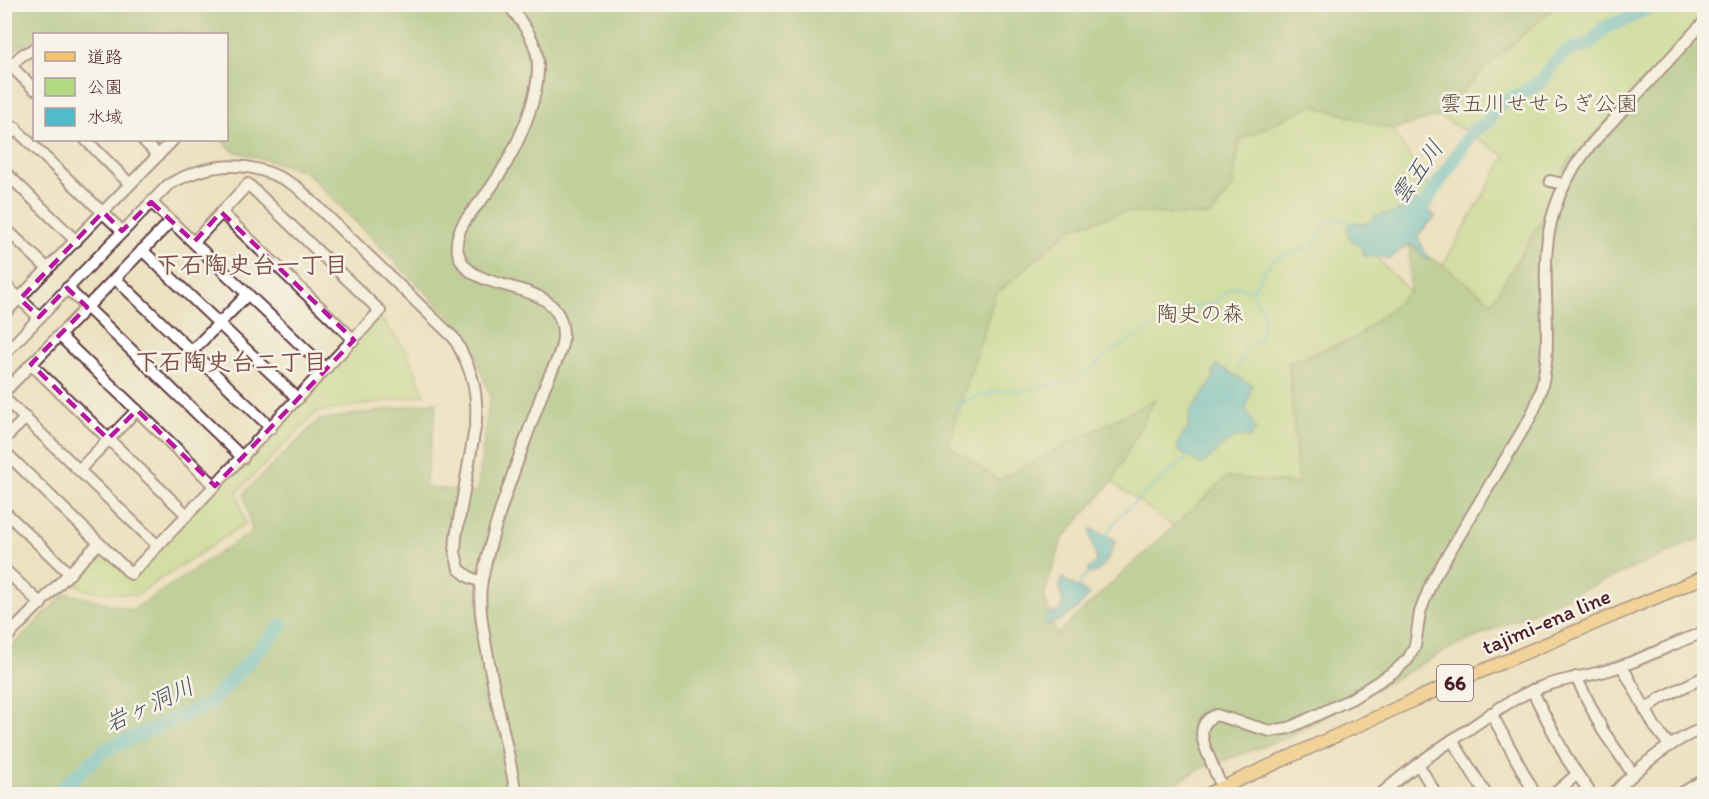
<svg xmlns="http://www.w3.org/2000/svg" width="1709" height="799" viewBox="0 0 1709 799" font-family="Itim,'Klee One',sans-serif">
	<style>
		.green { fill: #b3d983; stroke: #7e7c57; stroke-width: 1.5 }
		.forest { fill: #8eb971; stroke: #6c6c4e; stroke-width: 1.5 }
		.water { fill: #50bbcc; stroke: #4d6d7c; stroke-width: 1.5 }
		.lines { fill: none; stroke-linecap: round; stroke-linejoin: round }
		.stream { stroke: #50bbcc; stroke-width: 2 }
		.river { stroke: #50bbcc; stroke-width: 14 }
		.minor-casing { stroke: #623c42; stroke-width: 14 }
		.major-casing { stroke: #623c42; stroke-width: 15 }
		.minor { stroke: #fff; stroke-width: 10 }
		.major { stroke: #f5c16b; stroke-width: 12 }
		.marked { fill: none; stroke: #b5179e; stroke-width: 4.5; stroke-dasharray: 12 8; stroke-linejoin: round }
		.labels { text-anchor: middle; stroke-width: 5; stroke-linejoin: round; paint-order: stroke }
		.shield { fill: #f7f3e8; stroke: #7e5f64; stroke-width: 1.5 }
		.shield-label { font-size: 21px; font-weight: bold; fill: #4a1f2b }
		.park-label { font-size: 22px; fill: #644e41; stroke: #f7f3e8 }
		.street-label { font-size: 22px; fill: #4a1f2b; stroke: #f7f3e8 }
		.water-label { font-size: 24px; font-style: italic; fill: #4c5663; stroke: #f7f3e8 }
		.neighbourhood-label { font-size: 24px; font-weight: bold; fill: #7e4e49; stroke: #f7f3e8 }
	</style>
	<rect width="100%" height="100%" fill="#f7f3e8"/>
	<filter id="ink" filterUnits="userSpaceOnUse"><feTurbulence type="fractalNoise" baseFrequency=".0167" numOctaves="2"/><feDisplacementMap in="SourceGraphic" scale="12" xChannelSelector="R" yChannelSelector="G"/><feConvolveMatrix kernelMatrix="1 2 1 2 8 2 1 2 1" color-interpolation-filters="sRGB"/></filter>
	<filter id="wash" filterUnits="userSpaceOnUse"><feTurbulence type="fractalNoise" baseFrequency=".008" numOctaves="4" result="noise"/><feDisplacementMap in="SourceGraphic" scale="24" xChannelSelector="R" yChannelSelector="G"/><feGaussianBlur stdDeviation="1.35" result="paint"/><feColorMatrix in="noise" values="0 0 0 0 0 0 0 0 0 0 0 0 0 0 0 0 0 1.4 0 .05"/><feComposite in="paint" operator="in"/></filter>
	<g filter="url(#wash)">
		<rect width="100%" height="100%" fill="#ece2c1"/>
		<g class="green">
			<polygon points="1557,5 1704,5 1704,16 1567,164 1548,210 1492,302 1443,265 1506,156 1440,116 1483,70"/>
			<polygon points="1312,105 1393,130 1436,198 1348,229 1410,292 1355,338 1289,362 1298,484 1227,477 1175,527 1112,482 1154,400 999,481 948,445 995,295 1072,228 1125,212 1211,216 1232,188 1240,140"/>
			<polygon points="379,316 407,352 425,395 317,412 237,492 245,524 136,595 84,590 70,578 99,548 131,578"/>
		</g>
		<polygon class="forest" points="5,5 1557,5 1483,70 1440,116 1393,130 1312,105 1240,140 1232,188 1211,216 1125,212 1072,228 995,295 948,444 998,480 1155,399 1112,482 1063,538 1044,595 1056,635 1227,477 1298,484 1289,362 1355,338 1410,292 1409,245 1443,265 1492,302 1548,210 1567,164 1704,16 1704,537 1449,649 1284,739 1202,768 1155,794 5,794 4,647 8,650 66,593 133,610 252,531 244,493 319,420 437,402 425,487 477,493 490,396 468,335 305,171 233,151 222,140 226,140 226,34 34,34 34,41 18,47 5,60"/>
		<g class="water">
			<path d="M 1411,197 L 1436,216 L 1417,236 L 1428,258 L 1426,260 L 1414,245 L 1407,245 L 1389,260 L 1379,256 L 1365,257 L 1360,247 L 1349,237 L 1347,227 L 1355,221 L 1363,226 C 1368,223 1371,219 1375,217 C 1393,208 1399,222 1411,197 Z"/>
			<path d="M 1217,365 L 1252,385 L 1246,408 L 1256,430 L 1249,438 C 1225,433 1219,455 1201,464 L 1177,450 L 1179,441 L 1188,429 L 1190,412 L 1213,380 L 1214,369 Z"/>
			<path d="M 1091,529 L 1116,540 C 1111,553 1105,570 1091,574 L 1088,572 L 1088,569 C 1099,563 1097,558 1093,547 C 1091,542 1091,536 1090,531 Z"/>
			<path d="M 1062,578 L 1090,595 C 1078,609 1061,624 1042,625 C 1043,615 1051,612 1059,612 L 1063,608 L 1060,587 Z"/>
		</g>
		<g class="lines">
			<g class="stream">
				<path d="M 1238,369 L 1246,348 L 1259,340 L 1264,317 L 1263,309 L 1254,298 L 1254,287 L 1272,260 L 1313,246 C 1324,228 1325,209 1351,224"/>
				<polyline points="954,407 970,399 998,391 1032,390 1073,380 1090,370 1110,352 1185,309 1215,302 1234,286 1254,290"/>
				<path d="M 1107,536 C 1111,515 1171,475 1189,455"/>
				<polyline points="1078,588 1083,577 1090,572"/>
			</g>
			<g class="river">
				<path d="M 1414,221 L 1473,130 C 1485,125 1492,123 1492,109 L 1501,102 L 1523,93 L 1542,81 L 1549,69 L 1565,52 L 1590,44 L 1604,28 L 1630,17 L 1654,4"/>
				<polyline points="56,794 105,750 209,704 282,625"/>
			</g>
		</g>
	</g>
	<g filter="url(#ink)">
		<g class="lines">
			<g class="minor-casing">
				<g id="minor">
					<path d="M 508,4 C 517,16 527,28 533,42 C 552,83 512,159 487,193 C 476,208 455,226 457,247 C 463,302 562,270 563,335 C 563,354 549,374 543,391 C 522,451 494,518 482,580 C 477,605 484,633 488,657 C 496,703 508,748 516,794"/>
					<polyline points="11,66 34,89"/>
					<polyline points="4,72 22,55 34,49"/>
					<polyline points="4,118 122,231"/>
					<polyline points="86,140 130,184"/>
					<polyline points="143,140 158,155"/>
					<polyline points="4,141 16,128"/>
					<polyline points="4,171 76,241"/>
					<polyline points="1550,181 1563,184"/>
					<polyline points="151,202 326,369"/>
					<polyline points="221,212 354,340"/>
					<polyline points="4,227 48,269"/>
					<polyline points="142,250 298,399"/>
					<polyline points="116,279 271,428"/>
					<polyline points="4,284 39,317"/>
					<polyline points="67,288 243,458"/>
					<polyline points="4,314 173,140"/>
					<polyline points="60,336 215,486"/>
					<polyline points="191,352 248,294"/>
					<path d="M 4,354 L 168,185 C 212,160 254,159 297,187 L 454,338 C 471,368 478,387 476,422 L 456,537 L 455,552 L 459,569 L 469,577 L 481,582"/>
					<polyline points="31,364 187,515"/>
					<polyline points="4,392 171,221"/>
					<polyline points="4,398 158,546"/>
					<polyline points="4,439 26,418"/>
					<polyline points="4,451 131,574 380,311 248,184 194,242"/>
					<polyline points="79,470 137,410"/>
					<polyline points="4,511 70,574"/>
					<polyline points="4,569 41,604"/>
					<polyline points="4,631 9,635 99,543"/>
					<polyline points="1622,666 1655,727 1670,746"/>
					<polyline points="1576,677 1603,731 1633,774"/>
					<polyline points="1532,690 1567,759 1591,794"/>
					<polyline points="1645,710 1661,698 1704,677"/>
					<polyline points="1491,713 1535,794"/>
					<polyline points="1452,740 1486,794"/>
					<polyline points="1418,764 1436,794"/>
					<path d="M 1225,794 C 1220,784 1216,774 1212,764 C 1205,747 1192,725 1216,715 L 1270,731 L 1289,728 L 1351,699 L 1395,671 L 1408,659 L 1415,646 L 1420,612 L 1432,581 L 1530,418 C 1561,360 1538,294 1549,232 C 1555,196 1572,166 1596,139 L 1704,22"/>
					<path d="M 1381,794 C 1408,770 1438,749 1469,729 C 1492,713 1517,695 1544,686 C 1570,677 1599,675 1624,665 C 1651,655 1677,642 1704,632"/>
					<polyline points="1554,794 1576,775"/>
					<path d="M 1613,794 C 1639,767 1670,741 1704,728"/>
					<polyline points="1680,794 1704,780"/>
				</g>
			</g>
			<g class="major-casing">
				<polyline id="major" points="1208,794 1423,696 1704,577"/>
			</g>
			<use href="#minor" class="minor"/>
			<use href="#major" class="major"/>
		</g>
	</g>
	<path d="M0 0H1709V799H0ZM 151,202 L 194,242 L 221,212 L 354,340 L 215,486 L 137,410 L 108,439 L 31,364 L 87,307 L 67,288 L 39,317 L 20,299 L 103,212 L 122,231 Z" fill="#ece2c1" fill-opacity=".55" fill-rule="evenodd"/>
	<path class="marked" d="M 151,202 L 194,242 L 221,212 L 354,340 L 215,486 L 137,410 L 108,439 L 31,364 L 87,307 L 67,288 L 39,317 L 20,299 L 103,212 L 122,231 Z"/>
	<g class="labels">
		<rect class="shield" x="1437" y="665" width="36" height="36" rx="4.5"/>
		<g class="shield-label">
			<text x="1455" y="690">66</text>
		</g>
		<g class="park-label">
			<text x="1539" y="111">雲五川せせらぎ公園</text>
			<text x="1200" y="321">陶史の森</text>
		</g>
		<g class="street-label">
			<text transform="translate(1546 621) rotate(-23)" y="8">tajimi-ena line</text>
		</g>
		<g class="water-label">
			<text transform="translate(1417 172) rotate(-55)" y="8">雲五川</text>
			<text transform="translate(149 705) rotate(-25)" y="8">岩ヶ洞川</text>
		</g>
		<g class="neighbourhood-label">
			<text x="252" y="273">下石陶史台一丁目</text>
			<text x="231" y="370">下石陶史台二丁目</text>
		</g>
	</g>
	<rect width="1709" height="799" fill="none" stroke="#f7f3e8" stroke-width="24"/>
	<rect x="33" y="33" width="195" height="108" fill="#f7f3e8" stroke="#b29e9c" stroke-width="1.5"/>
	<rect x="45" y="52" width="30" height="9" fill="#f5c16b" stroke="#b29e9c" stroke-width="1.5"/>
	<text x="87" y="63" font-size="18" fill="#4a1f2b">道路</text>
	<rect x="45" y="78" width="30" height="18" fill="#b3d983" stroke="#b29e9c" stroke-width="1.5"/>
	<text x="87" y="93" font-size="18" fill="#4a1f2b">公園</text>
	<rect x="45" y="108" width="30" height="18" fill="#50bbcc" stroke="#b29e9c" stroke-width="1.5"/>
	<text x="87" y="123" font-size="18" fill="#4a1f2b">水域</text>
</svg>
